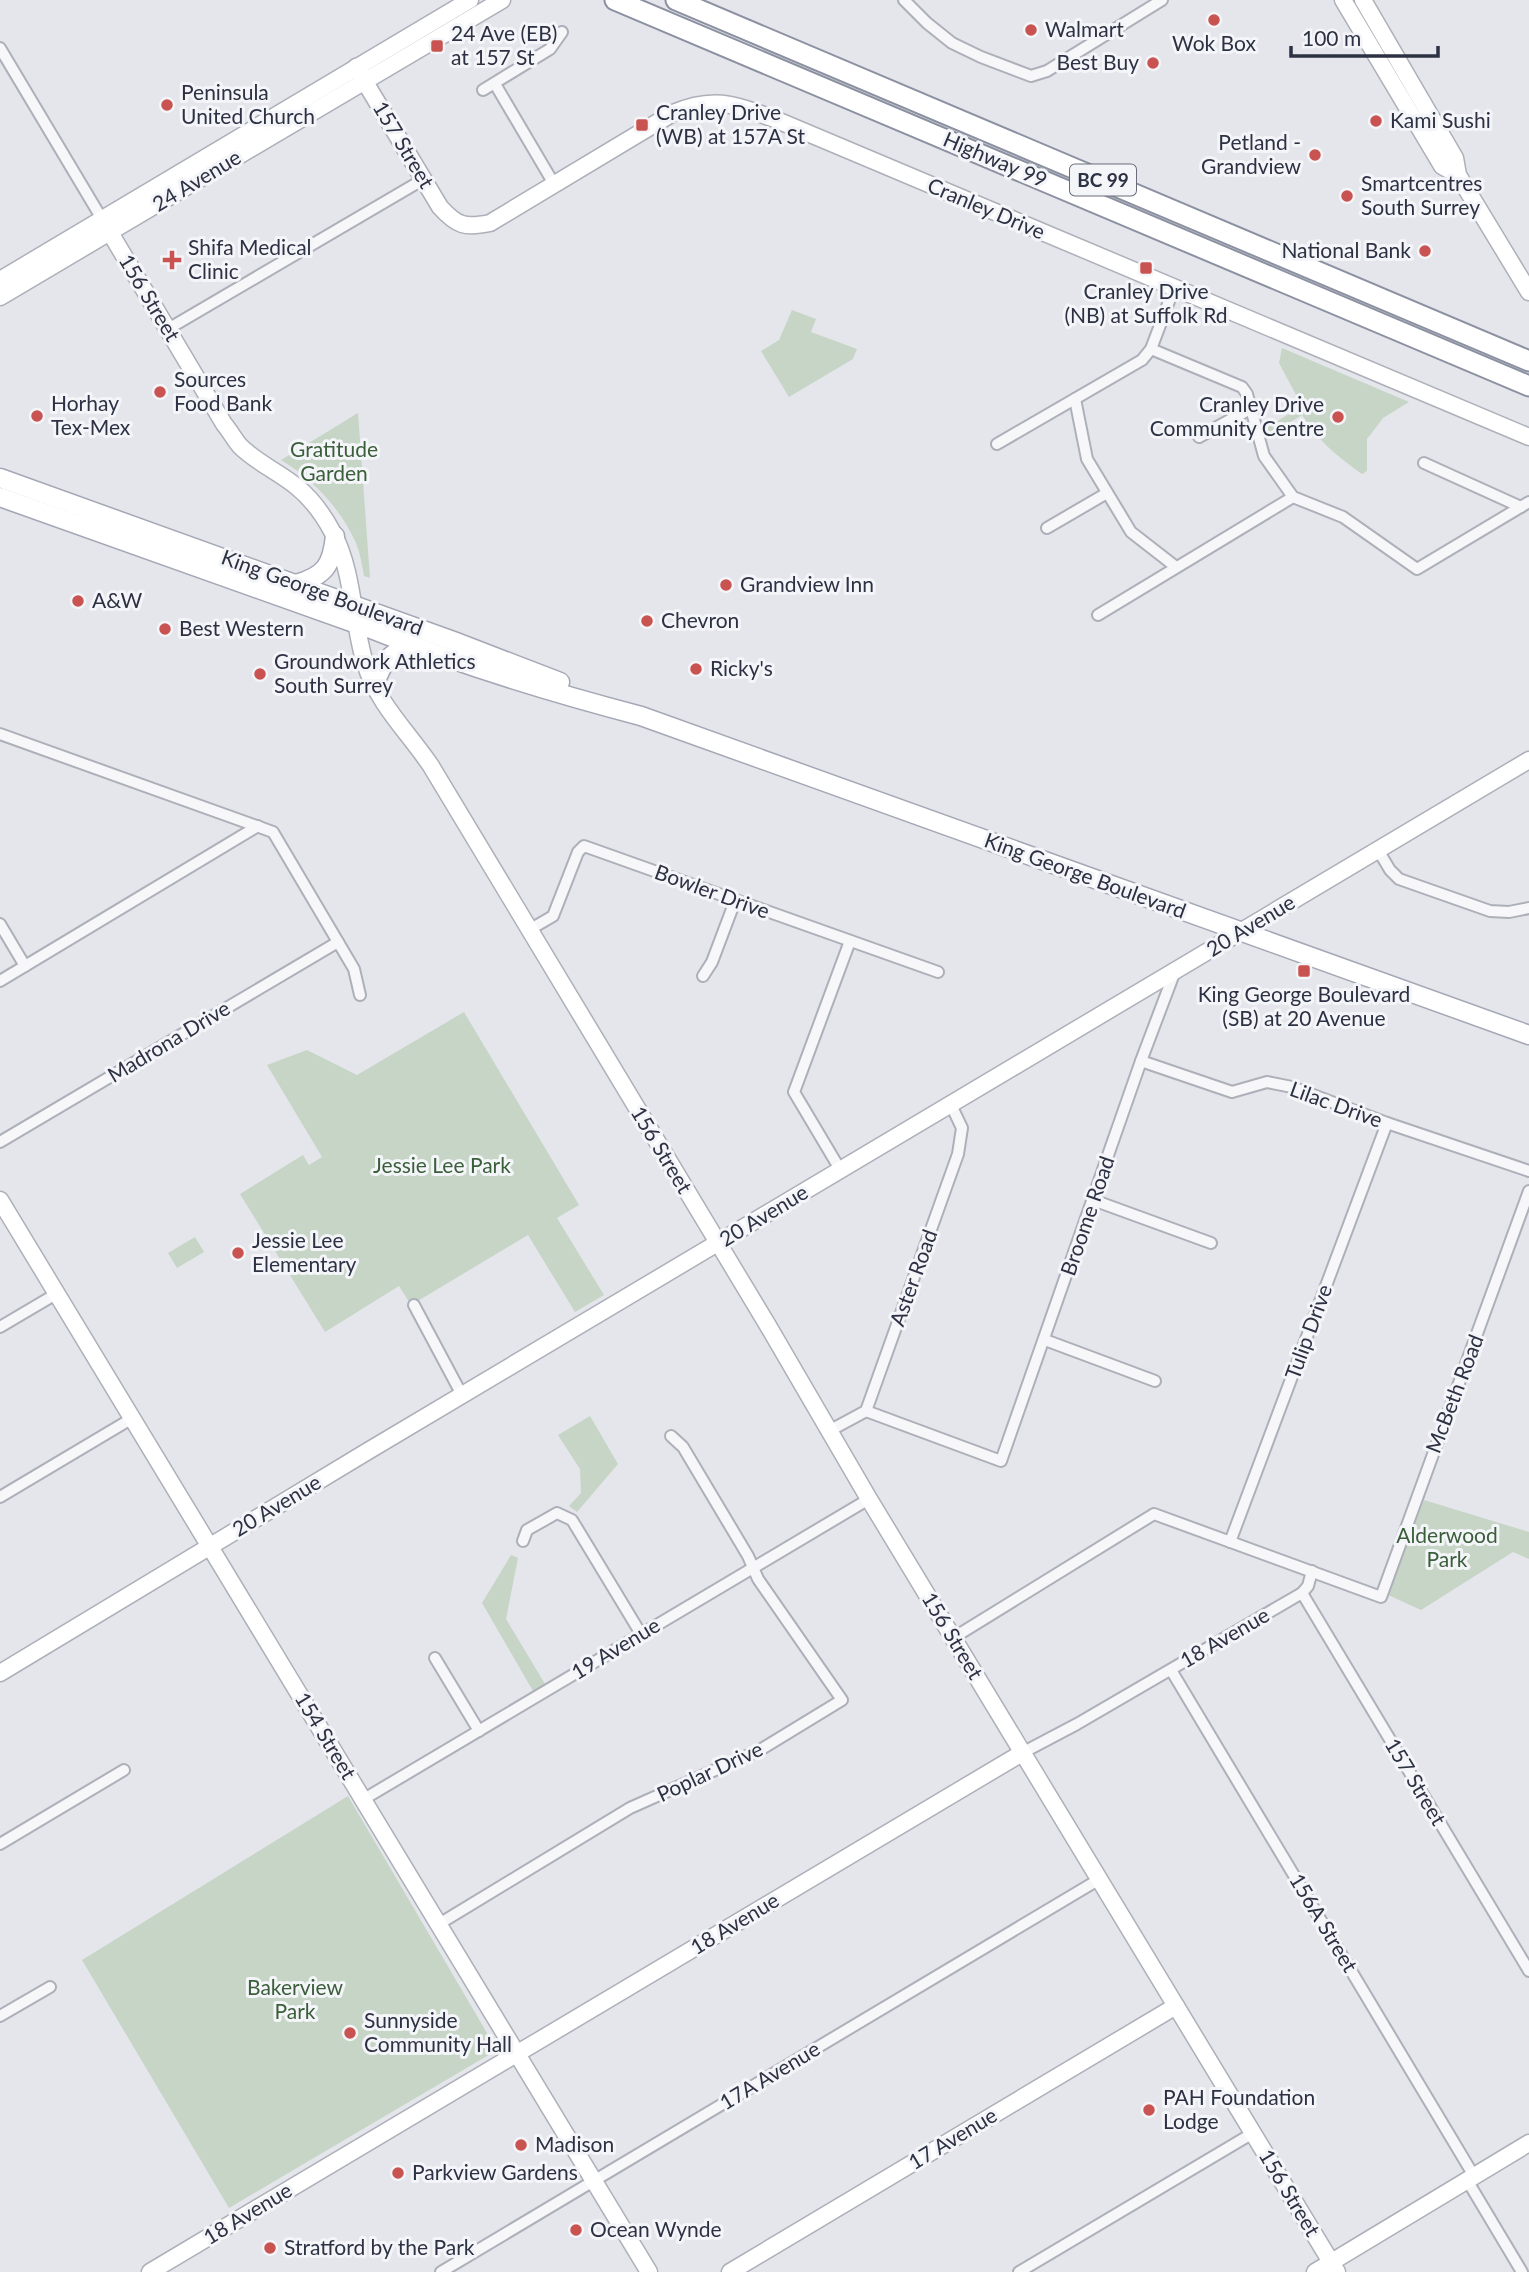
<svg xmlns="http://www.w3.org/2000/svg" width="1529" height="2272" viewBox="0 0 1529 2272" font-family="Lato,sans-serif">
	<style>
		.green { fill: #c7d5c6 }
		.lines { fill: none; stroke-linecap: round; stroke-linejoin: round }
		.street-casing { stroke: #adb0b9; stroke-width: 14 }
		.secondary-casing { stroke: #adb0b9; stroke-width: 19 }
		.primary-casing { stroke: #a4a8b6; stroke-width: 21 }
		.highway-casing { stroke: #8c91a1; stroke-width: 23 }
		.street { stroke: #f7f7f9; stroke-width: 10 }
		.secondary { stroke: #fff; stroke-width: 16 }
		.primary { stroke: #fff; stroke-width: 18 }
		.highway { stroke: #fff; stroke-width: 19 }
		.poi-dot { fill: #c95351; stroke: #f4f5f8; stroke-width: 2.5 }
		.labels { text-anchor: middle; stroke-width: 6; stroke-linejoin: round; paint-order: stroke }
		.shield { fill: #f4f5f8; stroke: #686c79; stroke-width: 2 }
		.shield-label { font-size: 19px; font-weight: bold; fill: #2c3143 }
		.poi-label { font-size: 21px; fill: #2c3143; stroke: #f4f5f8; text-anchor: start }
		.street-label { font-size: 21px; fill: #2c3143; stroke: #f4f5f8 }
		.park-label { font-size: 21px; fill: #3b5e3a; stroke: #f4f5f8 }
	</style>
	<rect width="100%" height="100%" fill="#e4e6eb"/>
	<g class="green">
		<polygon points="792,310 816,319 811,332 857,349 853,359 789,397 761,351 779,340"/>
		<path d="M 1282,348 L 1409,402 L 1383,418 L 1367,439 L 1367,471 L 1362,474 C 1338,457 1318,441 1302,415 L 1267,436 L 1266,428 L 1302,406 L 1279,363 Z"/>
		<path d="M 358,413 L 370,578 L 364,576 C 362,565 360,553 356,543 C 341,509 313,479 281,460 Z"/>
		<polygon points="464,1012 579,1205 557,1218 604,1295 575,1312 528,1235 411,1305 399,1286 325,1332 240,1194 303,1155 309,1165 322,1157 267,1065 307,1050 357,1075"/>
		<polygon points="195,1237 204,1252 177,1268 168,1253"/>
		<polygon points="590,1416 618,1464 577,1512 569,1506 581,1493 580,1469 558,1435"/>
		<polygon points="1424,1500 1529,1532 1529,1559 1513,1552 1421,1610 1386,1594"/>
		<polygon points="511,1555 518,1558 506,1619 545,1684 533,1691 482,1603"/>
		<polygon points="348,1796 497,2050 229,2208 82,1960"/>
	</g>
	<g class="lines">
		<g class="street-casing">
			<g id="street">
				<polyline points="904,0 927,23 952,43 981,57 1031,76 1047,71 1162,0"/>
				<polyline points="0,48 102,219"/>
				<polyline points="495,84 554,184"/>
				<polyline points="483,90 550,49 562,32"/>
				<polyline points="168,329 424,179"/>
				<polyline points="1151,349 1242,387 1247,394 1264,456 1293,497 1343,517 1417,569 1529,502"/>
				<polyline points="1075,399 1087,459 1131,532 1176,567"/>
				<polyline points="1199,437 1250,409"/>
				<polyline points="997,444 1142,360 1151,349 1174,288"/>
				<polyline points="1424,463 1521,507"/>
				<polyline points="1047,528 1107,493"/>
				<polyline points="1098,615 1293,497"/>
				<polyline points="0,734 273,832 354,969 360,995"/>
				<polyline points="1378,850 1390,870 1399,879 1490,911 1509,912 1529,908"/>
				<polyline points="0,924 25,966"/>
				<polyline points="529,930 553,916 578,852 584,846 938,972"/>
				<polyline points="703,976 712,962 735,901"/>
				<polyline points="0,981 258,826"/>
				<polyline points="1141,1061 1232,1092 1267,1082 1292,1087 1387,1123 1529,1171"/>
				<polyline points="0,1142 338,942"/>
				<polyline points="841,1171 794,1092 850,941"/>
				<polyline points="1093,1200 1211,1243"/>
				<polyline points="414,1305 462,1395"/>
				<polyline points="0,1327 56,1294"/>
				<polyline points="1045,1340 1155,1381"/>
				<polyline points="866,1411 1001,1461 1141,1061 1175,971"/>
				<polyline points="829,1431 866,1411 958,1154 962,1128 951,1105"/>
				<polyline points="0,1497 131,1419"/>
				<polyline points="523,1541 527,1530 557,1513 572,1520 641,1634"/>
				<polyline points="1230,1542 1387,1123"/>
				<polyline points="1302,1593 1529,1971"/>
				<polyline points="953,1638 1154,1514 1381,1597 1529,1191"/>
				<polyline points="435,1658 479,1731"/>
				<polyline points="1171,1670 1474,2176"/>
				<polyline points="1022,1753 1077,1724 1302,1593 1308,1586 1312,1571"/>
				<polyline points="364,1799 869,1499"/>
				<polyline points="0,1844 124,1770"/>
				<polyline points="439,1924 630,1808 760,1750 842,1700 758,1579 748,1556 683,1447 671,1436"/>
				<polyline points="0,2016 50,1987"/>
				<polyline points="1467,2180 1522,2272"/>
				<polyline points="441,2272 1098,1880"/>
				<polyline points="1019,2272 1253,2133"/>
			</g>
		</g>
		<g class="secondary-casing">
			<g id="secondary">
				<polyline points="1343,0 1442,166 1458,175"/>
				<polyline points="1363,0 1455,158 1458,175 1529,292"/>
				<path d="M 356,67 L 440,207 C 457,226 465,228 490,223 L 673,113 C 713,96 733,104 772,118 L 1529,437"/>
				<path d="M 102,219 L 224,424 C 230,431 234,439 240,446 C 257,463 279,472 297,487 C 312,499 324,516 333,533 C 354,573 352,621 365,663 C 377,703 408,732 431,766 L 767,1324 L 869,1499 L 1337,2272"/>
				<polyline points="0,280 470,0"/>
				<polyline points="0,297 502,0"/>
				<polyline points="0,1200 649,2272"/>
				<polyline points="0,1673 368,1451 1529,760"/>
				<polyline points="150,2272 1022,1753"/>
				<polyline points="730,2272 1176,2006"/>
				<polyline points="1315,2272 1529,2143"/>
			</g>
		</g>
		<g class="primary-casing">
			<g id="primary">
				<polyline points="0,478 456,642 560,682"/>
				<path d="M 0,497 L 371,629 C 458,664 549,692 641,716 L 1529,1035"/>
				<path d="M 296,584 C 325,576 332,565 335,536"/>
				<path d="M 374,687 C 381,664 392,646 418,648"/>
			</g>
		</g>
		<g class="highway-casing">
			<g id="highway">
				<polyline points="615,0 1529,386"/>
				<polyline points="676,0 1529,361"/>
			</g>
		</g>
		<use href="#street" class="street"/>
		<use href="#secondary" class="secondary"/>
		<use href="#primary" class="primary"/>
		<use href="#highway" class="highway"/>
	</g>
	<g class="poi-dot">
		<circle cx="1214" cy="20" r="7"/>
		<circle cx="1031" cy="30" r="7"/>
		<rect x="430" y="39" width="14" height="14" rx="3.5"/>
		<circle cx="1153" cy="63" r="7"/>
		<circle cx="167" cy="105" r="7"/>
		<circle cx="1376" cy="121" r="7"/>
		<rect x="635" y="118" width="14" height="14" rx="3.5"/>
		<circle cx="1315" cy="155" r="7"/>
		<circle cx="1347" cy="196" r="7"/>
		<circle cx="1425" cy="251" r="7"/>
		<path d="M168.5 249.5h7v7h7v7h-7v7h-7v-7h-7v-7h7z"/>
		<rect x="1139" y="261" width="14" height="14" rx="3.5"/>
		<circle cx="160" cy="392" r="7"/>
		<circle cx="37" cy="416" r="7"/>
		<circle cx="1338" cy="417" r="7"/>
		<circle cx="726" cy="585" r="7"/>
		<circle cx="78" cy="601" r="7"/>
		<circle cx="647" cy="621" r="7"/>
		<circle cx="165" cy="629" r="7"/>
		<circle cx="696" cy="669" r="7"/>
		<circle cx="260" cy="674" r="7"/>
		<rect x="1297" y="964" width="14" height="14" rx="3.5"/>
		<circle cx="238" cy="1253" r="7"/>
		<circle cx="350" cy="2033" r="7"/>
		<circle cx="1149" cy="2110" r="7"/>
		<circle cx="521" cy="2145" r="7"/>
		<circle cx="398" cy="2173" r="7"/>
		<circle cx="576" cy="2230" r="7"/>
		<circle cx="270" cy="2248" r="7"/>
	</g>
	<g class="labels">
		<rect class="shield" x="1070" y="164.5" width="66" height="31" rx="5"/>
		<g class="shield-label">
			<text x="1103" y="187">BC 99</text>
		</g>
		<g class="poi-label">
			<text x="1045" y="37">Walmart</text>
			<text x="451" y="41">24 Ave (EB)<tspan x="451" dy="24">at 157 St</tspan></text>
			<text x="1214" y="51" text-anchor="middle">Wok Box</text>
			<text x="1139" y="70" text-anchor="end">Best Buy</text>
			<text x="181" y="100">Peninsula<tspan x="181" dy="24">United Church</tspan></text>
			<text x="656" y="120">Cranley Drive<tspan x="656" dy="24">(WB) at 157A St</tspan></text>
			<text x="1390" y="128">Kami Sushi</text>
			<text x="1301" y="150" text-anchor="end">Petland -<tspan x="1301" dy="24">Grandview</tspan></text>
			<text x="1361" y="191">Smartcentres<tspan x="1361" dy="24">South Surrey</tspan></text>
			<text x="188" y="255">Shifa Medical<tspan x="188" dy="24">Clinic</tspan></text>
			<text x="1411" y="258" text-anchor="end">National Bank</text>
			<text x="1146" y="299" text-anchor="middle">Cranley Drive<tspan x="1146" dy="24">(NB) at Suffolk Rd</tspan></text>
			<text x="174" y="387">Sources<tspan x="174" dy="24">Food Bank</tspan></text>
			<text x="51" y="411">Horhay<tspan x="51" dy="24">Tex-Mex</tspan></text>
			<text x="1324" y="412" text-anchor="end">Cranley Drive<tspan x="1324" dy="24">Community Centre</tspan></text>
			<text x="740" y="592">Grandview Inn</text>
			<text x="92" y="608">A&amp;W</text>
			<text x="661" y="628">Chevron</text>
			<text x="179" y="636">Best Western</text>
			<text x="274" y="669">Groundwork Athletics<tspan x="274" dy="24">South Surrey</tspan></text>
			<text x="710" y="676">Ricky's</text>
			<text x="1304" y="1002" text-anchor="middle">King George Boulevard<tspan x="1304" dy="24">(SB) at 20 Avenue</tspan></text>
			<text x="252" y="1248">Jessie Lee<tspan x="252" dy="24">Elementary</tspan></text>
			<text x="364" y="2028">Sunnyside<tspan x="364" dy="24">Community Hall</tspan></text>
			<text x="1163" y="2105">PAH Foundation<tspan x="1163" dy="24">Lodge</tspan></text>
			<text x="535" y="2152">Madison</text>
			<text x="412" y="2180">Parkview Gardens</text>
			<text x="590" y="2237">Ocean Wynde</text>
			<text x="284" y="2255">Stratford by the Park</text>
		</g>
		<g class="street-label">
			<text transform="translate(403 145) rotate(59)" y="7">157 Street</text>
			<text transform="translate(995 160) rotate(23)" y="7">Highway 99</text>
			<text transform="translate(197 181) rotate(-31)" y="7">24 Avenue</text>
			<text transform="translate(986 209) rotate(23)" y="7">Cranley Drive</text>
			<text transform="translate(149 298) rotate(59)" y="7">156 Street</text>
			<text transform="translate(322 593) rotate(20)" y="7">King George Boulevard</text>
			<text transform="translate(1085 876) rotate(20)" y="7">King George Boulevard</text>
			<text transform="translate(712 892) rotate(20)" y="7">Bowler Drive</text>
			<text transform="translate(1251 926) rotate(-31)" y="7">20 Avenue</text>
			<text transform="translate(169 1042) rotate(-31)" y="7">Madrona Drive</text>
			<text transform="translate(1336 1105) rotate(20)" y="7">Lilac Drive</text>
			<text transform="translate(661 1150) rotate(59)" y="7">156 Street</text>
			<text transform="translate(764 1216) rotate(-31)" y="7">20 Avenue</text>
			<text transform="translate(1088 1216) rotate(-71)" y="7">Broome Road</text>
			<text transform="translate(914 1278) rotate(-70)" y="7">Aster Road</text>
			<text transform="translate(1309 1332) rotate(-70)" y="7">Tulip Drive</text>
			<text transform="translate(1455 1394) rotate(-69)" y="7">McBeth Road</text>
			<text transform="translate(277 1506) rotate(-31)" y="7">20 Avenue</text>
			<text transform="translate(952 1636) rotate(59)" y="7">156 Street</text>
			<text transform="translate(1225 1638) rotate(-30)" y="7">18 Avenue</text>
			<text transform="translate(616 1649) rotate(-31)" y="7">19 Avenue</text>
			<text transform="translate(325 1736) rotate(59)" y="7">154 Street</text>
			<text transform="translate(710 1772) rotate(-25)" y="7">Poplar Drive</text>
			<text transform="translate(1415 1782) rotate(59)" y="7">157 Street</text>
			<text transform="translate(1323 1923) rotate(59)" y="7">156A Street</text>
			<text transform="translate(735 1924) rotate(-31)" y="7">18 Avenue</text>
			<text transform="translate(770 2076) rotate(-31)" y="7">17A Avenue</text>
			<text transform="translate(953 2139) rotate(-31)" y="7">17 Avenue</text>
			<text transform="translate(1289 2193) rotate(59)" y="7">156 Street</text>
			<text transform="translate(248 2214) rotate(-31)" y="7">18 Avenue</text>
		</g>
		<g class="park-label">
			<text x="334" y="457">Gratitude<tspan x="334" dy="24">Garden</tspan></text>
			<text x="442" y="1173">Jessie Lee Park</text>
			<text x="1447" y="1543">Alderwood<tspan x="1447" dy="24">Park</tspan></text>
			<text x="295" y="1995">Bakerview<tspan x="295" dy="24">Park</tspan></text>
		</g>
	</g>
	<path d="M1291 46v10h147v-10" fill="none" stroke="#2c3143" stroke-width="3.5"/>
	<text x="1302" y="46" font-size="21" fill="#2c3143" stroke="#f4f5f8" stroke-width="5" paint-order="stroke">100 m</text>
</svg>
